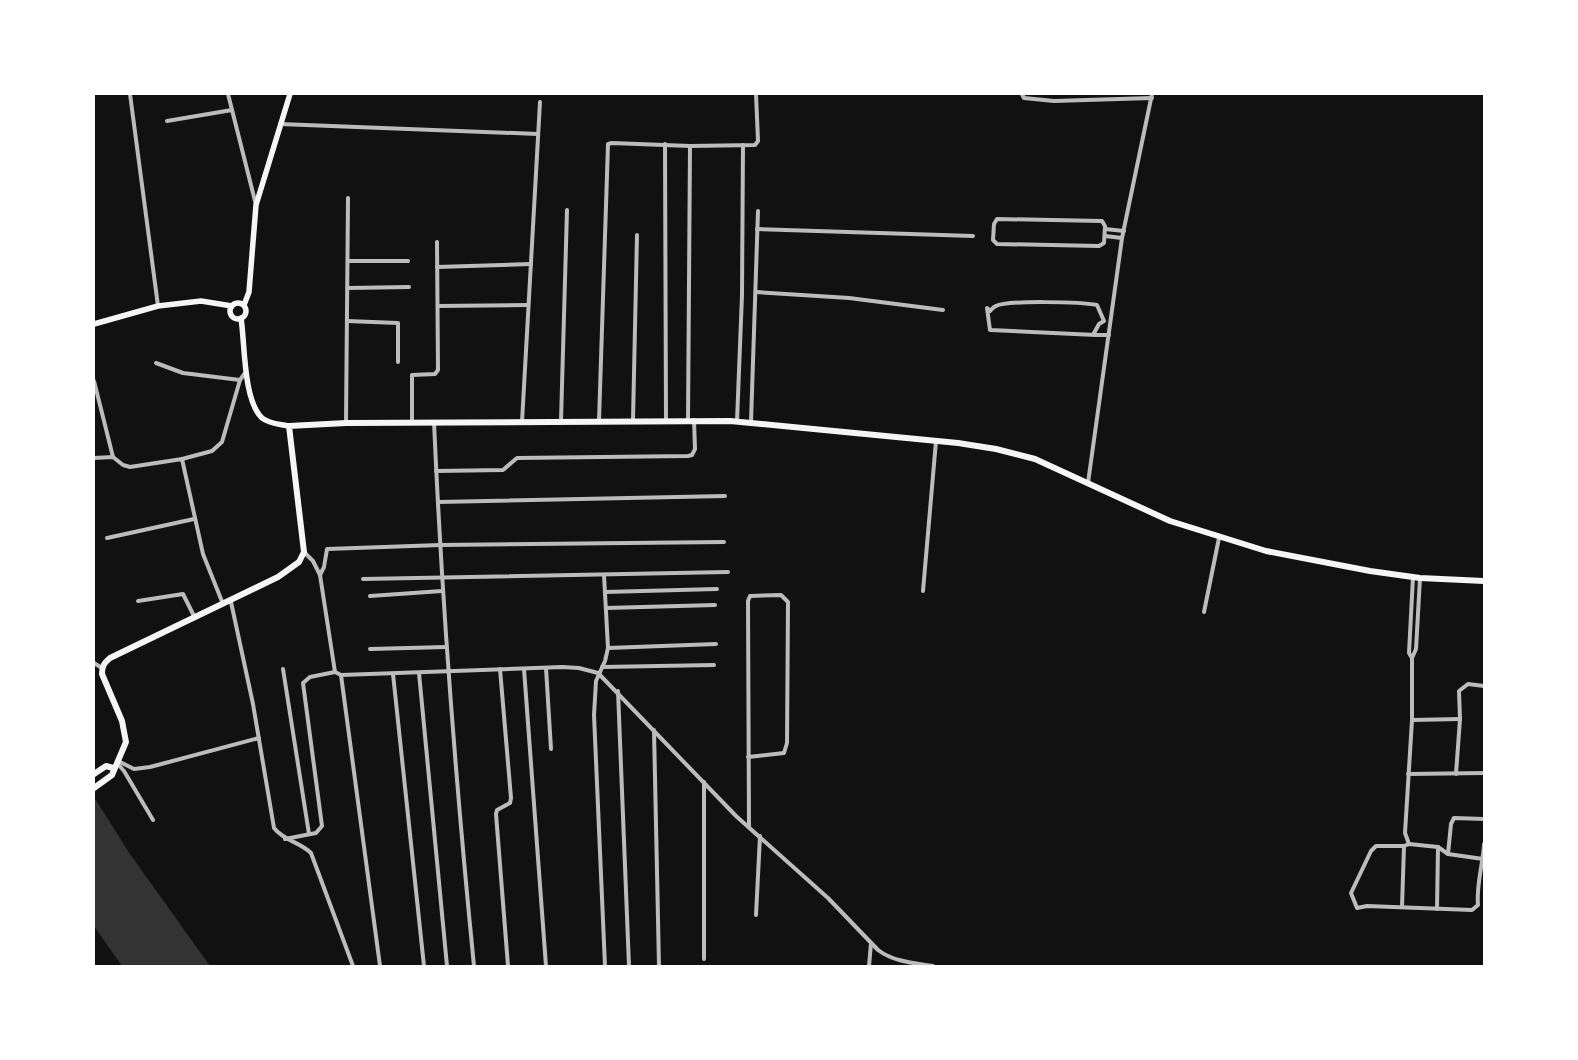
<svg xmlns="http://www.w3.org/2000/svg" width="1578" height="1060" viewBox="0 0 1578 1060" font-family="'PT Sans Narrow',sans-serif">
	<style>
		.water { fill: #333 }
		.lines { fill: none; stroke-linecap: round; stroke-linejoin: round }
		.minor { stroke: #bcbcbc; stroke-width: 4 }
		.secondary { stroke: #f5f5f5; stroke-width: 5.5 }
		.primary { stroke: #f5f5f5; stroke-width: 6 }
	</style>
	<rect width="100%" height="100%" fill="#111"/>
	<polygon class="water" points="94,797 130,854 210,966 122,966 94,926"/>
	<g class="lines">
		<g class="minor">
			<polyline points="130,94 158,306"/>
			<polyline points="228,94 256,205"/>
			<polyline points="1022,94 1024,98 1054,101 1152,98"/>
			<polyline points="167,121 232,110"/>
			<polyline points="280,124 538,134"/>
			<polyline points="665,144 666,420"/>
			<polygon points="997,219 1102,221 1105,226 1104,243 1099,246 997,244 993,240 994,224"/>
			<polyline points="757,229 973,236"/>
			<polyline points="1105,229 1124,231"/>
			<polyline points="1105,236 1122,238"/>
			<polyline points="348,261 408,261"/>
			<polyline points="437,267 531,264"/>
			<polyline points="348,288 409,287"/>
			<polyline points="756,292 849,298 943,310"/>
			<polyline points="438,306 528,305"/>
			<polyline points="347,321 398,323 398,362"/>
			<path d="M 1093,335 L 1099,324 L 1104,321 L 1097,305 C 1082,302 1007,300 996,306 C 993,307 992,309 990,311 L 987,308 L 990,330 L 1096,335 L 1109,335"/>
			<polyline points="156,363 183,373 240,380"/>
			<polyline points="94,381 113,457"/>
			<polyline points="633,420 637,235"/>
			<polyline points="688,420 690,146"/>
			<polyline points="561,421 567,210"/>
			<polyline points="599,421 608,144 612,143 690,146 755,145 758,141 756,94"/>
			<polyline points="737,421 742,295 743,145"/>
			<path d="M 434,422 C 442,604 456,785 474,966"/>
			<polyline points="522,422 540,102"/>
			<polyline points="751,422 758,211"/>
			<polyline points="346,423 348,198"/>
			<polyline points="412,423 412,375 435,374 438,370 437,242"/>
			<polyline points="94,458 113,457 123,465 130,467 182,459 203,554 223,604"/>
			<polyline points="182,459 212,451 222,442 240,380 245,373"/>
			<polyline points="436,471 503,470 517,458 688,456 692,455 695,449 694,420"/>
			<polyline points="1088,483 1122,238 1152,94"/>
			<polyline points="438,502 725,496"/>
			<polyline points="107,538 194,519"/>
			<path d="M 304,552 L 313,561 L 320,575 L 335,672 L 341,675 L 562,667 L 579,668 L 598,673 L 736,816 L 828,898 L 878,950 C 894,962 914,963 933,966"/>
			<polyline points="320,575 324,567 327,549 440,545 724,542"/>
			<polyline points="604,575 608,648 605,661 596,681 594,715 605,966"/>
			<polyline points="1413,577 1409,653 1412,658 1416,649 1420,578"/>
			<polyline points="363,579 728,572"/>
			<polyline points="923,591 936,441"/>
			<polyline points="605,592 717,589"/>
			<polyline points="370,596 442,591"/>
			<polyline points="138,601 183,594 195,618"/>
			<path d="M 231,602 L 253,704 L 274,828 C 284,841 300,842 311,853 L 353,966"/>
			<polyline points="606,608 715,605"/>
			<polyline points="1204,612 1219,538"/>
			<polyline points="608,648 716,644"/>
			<polyline points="370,649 446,647"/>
			<polyline points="94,663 102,668"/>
			<polyline points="602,667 714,665"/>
			<polyline points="546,668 551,749"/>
			<polyline points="283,669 309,834"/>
			<polyline points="500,669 511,798 510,803 497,810 496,814 508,966"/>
			<polyline points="524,669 546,966"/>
			<polyline points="419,673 447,966"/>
			<polyline points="393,674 424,966"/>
			<polyline points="341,675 380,966"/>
			<polyline points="618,691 629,966"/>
			<polyline points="1412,720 1460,719"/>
			<polyline points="654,730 659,966"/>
			<path d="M 748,757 L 784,753 L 787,743 L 788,602 L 781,595 L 750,596 L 748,601 C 749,677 749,752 749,827"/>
			<polyline points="118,761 134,769 150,767 259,738"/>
			<polyline points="117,763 124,771 153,820"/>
			<polyline points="1408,774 1484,773"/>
			<polyline points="1456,774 1460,719 1459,691 1468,684 1484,686"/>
			<polyline points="704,782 704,959"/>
			<polyline points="285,839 316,833 322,826 303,683 310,677 335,672"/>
			<polyline points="1409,844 1405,833 1412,720 1412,658"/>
			<polyline points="1448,854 1451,824 1454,818 1484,819"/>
			<path d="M 1483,859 L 1448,854 L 1438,847 L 1409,844 L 1404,846 L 1376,846 L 1371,851 L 1351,893 L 1357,908 L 1367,906 L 1472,910 L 1478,905 C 1476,886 1483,864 1484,844"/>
			<polyline points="1402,907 1404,846"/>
			<polyline points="1437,909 1438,847"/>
			<polyline points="756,915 760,836"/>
			<polyline points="869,966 871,943"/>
		</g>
		<g class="secondary">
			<circle cx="238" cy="311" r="8"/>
			<polyline points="244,305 249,292 256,205 290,94"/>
			<path d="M 241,318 C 245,343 243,400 262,418 C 269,424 280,424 289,426"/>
			<polyline points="94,324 158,306 201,301 232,306"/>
		</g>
		<g class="primary">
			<polyline points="94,774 106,766 113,768"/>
			<path d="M 94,788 L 112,775 L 126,742 L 122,721 L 102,674 C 102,666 104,663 110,658 L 278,577 L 299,562 L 304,552 L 289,426 L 346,423 L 730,421 L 958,443 L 996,449 L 1035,459 L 1170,521 L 1266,551 L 1370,571 L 1420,578 L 1484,581"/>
		</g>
	</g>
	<rect width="1578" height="1060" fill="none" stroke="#ffffff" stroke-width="190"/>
</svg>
